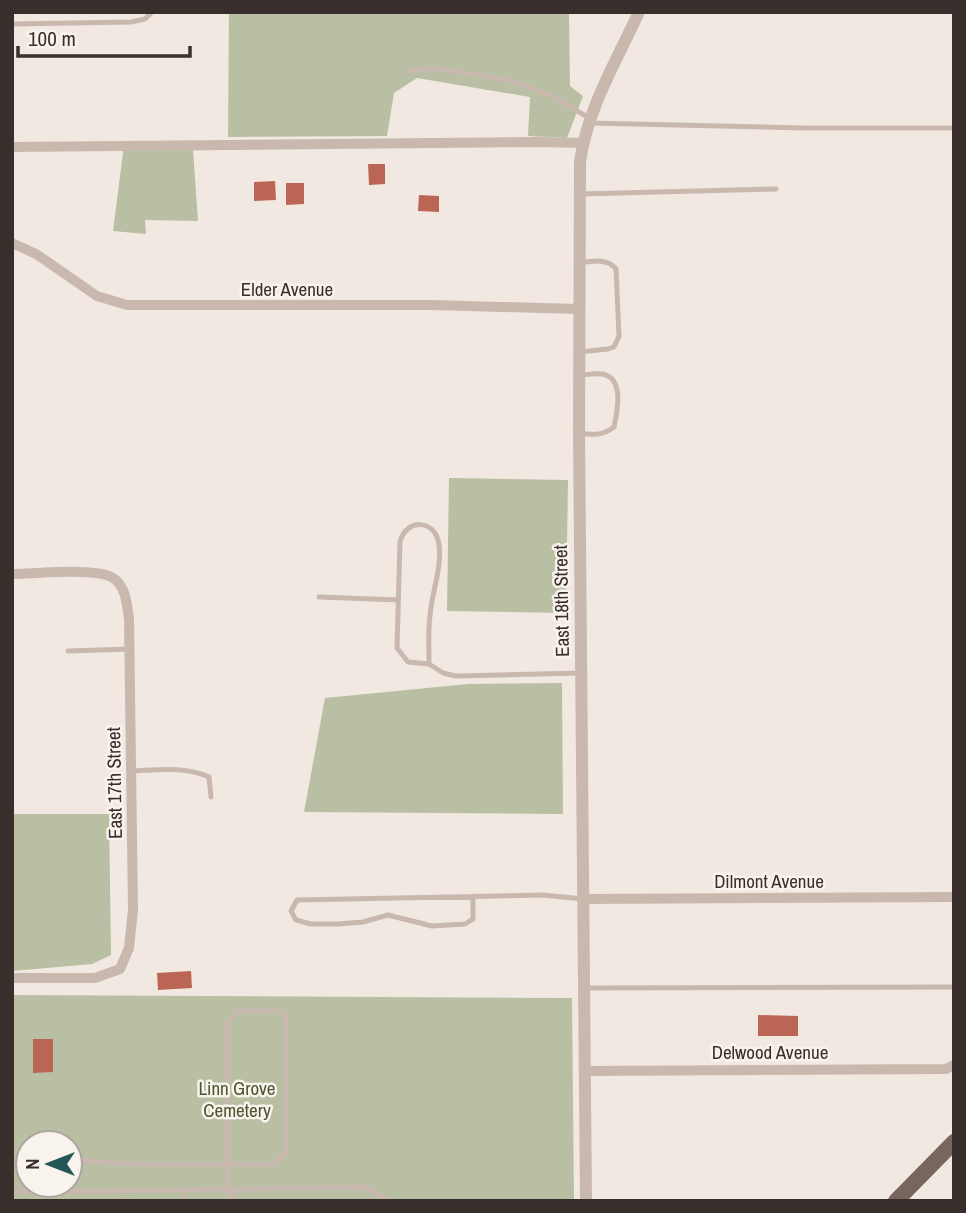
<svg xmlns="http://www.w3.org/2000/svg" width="966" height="1213" viewBox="0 0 966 1213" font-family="'Archivo Narrow',sans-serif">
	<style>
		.green { fill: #b8bfa2; fill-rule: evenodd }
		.building { fill: #bb6555 }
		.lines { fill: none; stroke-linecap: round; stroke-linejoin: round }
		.service { stroke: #c9b8ae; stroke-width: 5 }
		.minor { stroke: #c9b8ae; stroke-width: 10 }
		.tertiary { stroke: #c9b8ae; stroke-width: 12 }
		.primary { stroke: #78655e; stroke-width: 16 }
		.labels { text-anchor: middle; stroke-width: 5; stroke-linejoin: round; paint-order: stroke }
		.street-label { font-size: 19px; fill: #382e2b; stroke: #f9f3ed }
		.park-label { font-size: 19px; fill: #4a5431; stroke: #f9f3ed }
	</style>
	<rect width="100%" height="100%" fill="#f1e8e1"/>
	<g class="green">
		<polygon points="229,12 569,12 570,86 583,96 567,138 528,136 530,97 417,78 394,93 387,136 228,137"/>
		<polygon points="124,145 193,150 198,221 145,220 146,234 113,231"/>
		<polygon points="449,478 568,480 566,613 447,611"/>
		<polygon points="562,683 563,814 304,812 325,698 468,684"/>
		<polygon points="12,814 109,814 111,955 92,964 12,971"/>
		<path d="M 12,995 L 572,998 L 574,1201 L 12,1201 ZM 28,1143 L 70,1143 L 70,1185 L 28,1185 Z"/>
	</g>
	<g class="building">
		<polygon points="368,164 385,164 385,184 369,185"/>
		<polygon points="275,181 276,200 254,201 254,182"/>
		<polygon points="286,183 304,183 304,204 286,205"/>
		<polygon points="419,195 439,196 439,212 418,211"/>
		<polygon points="191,971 192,988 158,990 157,973"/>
		<polygon points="758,1015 798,1016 798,1036 758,1036"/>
		<polygon points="33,1039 53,1039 53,1072 33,1073"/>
	</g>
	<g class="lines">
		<g class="service">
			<polyline points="12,24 131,22 145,19 152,12"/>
			<polyline points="409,72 431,68 509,80 552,96 591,119"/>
			<polyline points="589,123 804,128 954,128"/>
			<polyline points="580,194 776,189"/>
			<path d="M 579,352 L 608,349 L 614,347 L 619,336 L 616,269 C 608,258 592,261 580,263"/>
			<path d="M 579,375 C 587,375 599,372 606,375 C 624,382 617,413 614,427 C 602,436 593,435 579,433"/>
			<polyline points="319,597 398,600"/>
			<polyline points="68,651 130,649"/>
			<path d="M 429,664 L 408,662 L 397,648 L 400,542 C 406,518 435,519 439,544 C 442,568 432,592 430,615 C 428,631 429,648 429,664 L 443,673 L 456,676 L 581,673"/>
			<path d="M 131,771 C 158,770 184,766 209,777 L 211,797"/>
			<polyline points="473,896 473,919 465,924 432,926 388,915 363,922 338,924 311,924 296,920 291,911 297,900 542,895 584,899"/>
			<polyline points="584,988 954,987"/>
			<polyline points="12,1152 28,1154"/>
			<path d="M 70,1159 C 92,1161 114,1164 135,1164 C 181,1166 227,1163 272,1165 L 286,1153 L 286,1017 L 279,1011 L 238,1011 L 227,1023 L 227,1163 L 230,1193 L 242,1189 L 365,1187 L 389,1201"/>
			<polyline points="184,1190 184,1201"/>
			<polyline points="12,1191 49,1192"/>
			<polyline points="49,1201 49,1192 225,1189 230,1193 230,1201"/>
		</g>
		<g class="minor">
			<polyline points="12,147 539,142 583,143"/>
			<polyline points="12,243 36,254 97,296 127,305 431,305 578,309"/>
			<path d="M 12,574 C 33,574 98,567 113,578 C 126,586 127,605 129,619 L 133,910 L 129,948 L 120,969 L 95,978 L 12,978"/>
			<polyline points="584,899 954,897"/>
			<polyline points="585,1071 946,1069 954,1065"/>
		</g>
		<path class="tertiary" d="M 586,1201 L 579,433 L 580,162 C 587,109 617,60 639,12"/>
		<polyline class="primary" points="896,1201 954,1142"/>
	</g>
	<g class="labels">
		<g class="street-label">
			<text x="287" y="296">Elder Avenue</text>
			<text transform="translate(561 601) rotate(-91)" y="7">East 18th Street</text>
			<text transform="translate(114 783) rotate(-91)" y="7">East 17th Street</text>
			<text x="769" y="888">Dilmont Avenue</text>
			<text x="770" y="1059">Delwood Avenue</text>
		</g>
		<g class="park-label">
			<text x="237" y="1095">Linn Grove<tspan x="237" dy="22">Cemetery</tspan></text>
		</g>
	</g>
	<rect width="966" height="1213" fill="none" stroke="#382e2b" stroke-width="28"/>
	<g transform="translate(49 1164) rotate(270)"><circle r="33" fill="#f9f3ed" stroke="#aca49f" stroke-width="2"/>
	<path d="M0-5L12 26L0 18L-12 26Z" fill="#245655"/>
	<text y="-10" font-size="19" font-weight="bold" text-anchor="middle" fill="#382e2b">N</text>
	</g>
	<path d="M18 46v10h172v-10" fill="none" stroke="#382e2b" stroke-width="3.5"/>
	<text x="28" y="46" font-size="21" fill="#382e2b" stroke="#f9f3ed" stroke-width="5" paint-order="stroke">100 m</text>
</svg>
